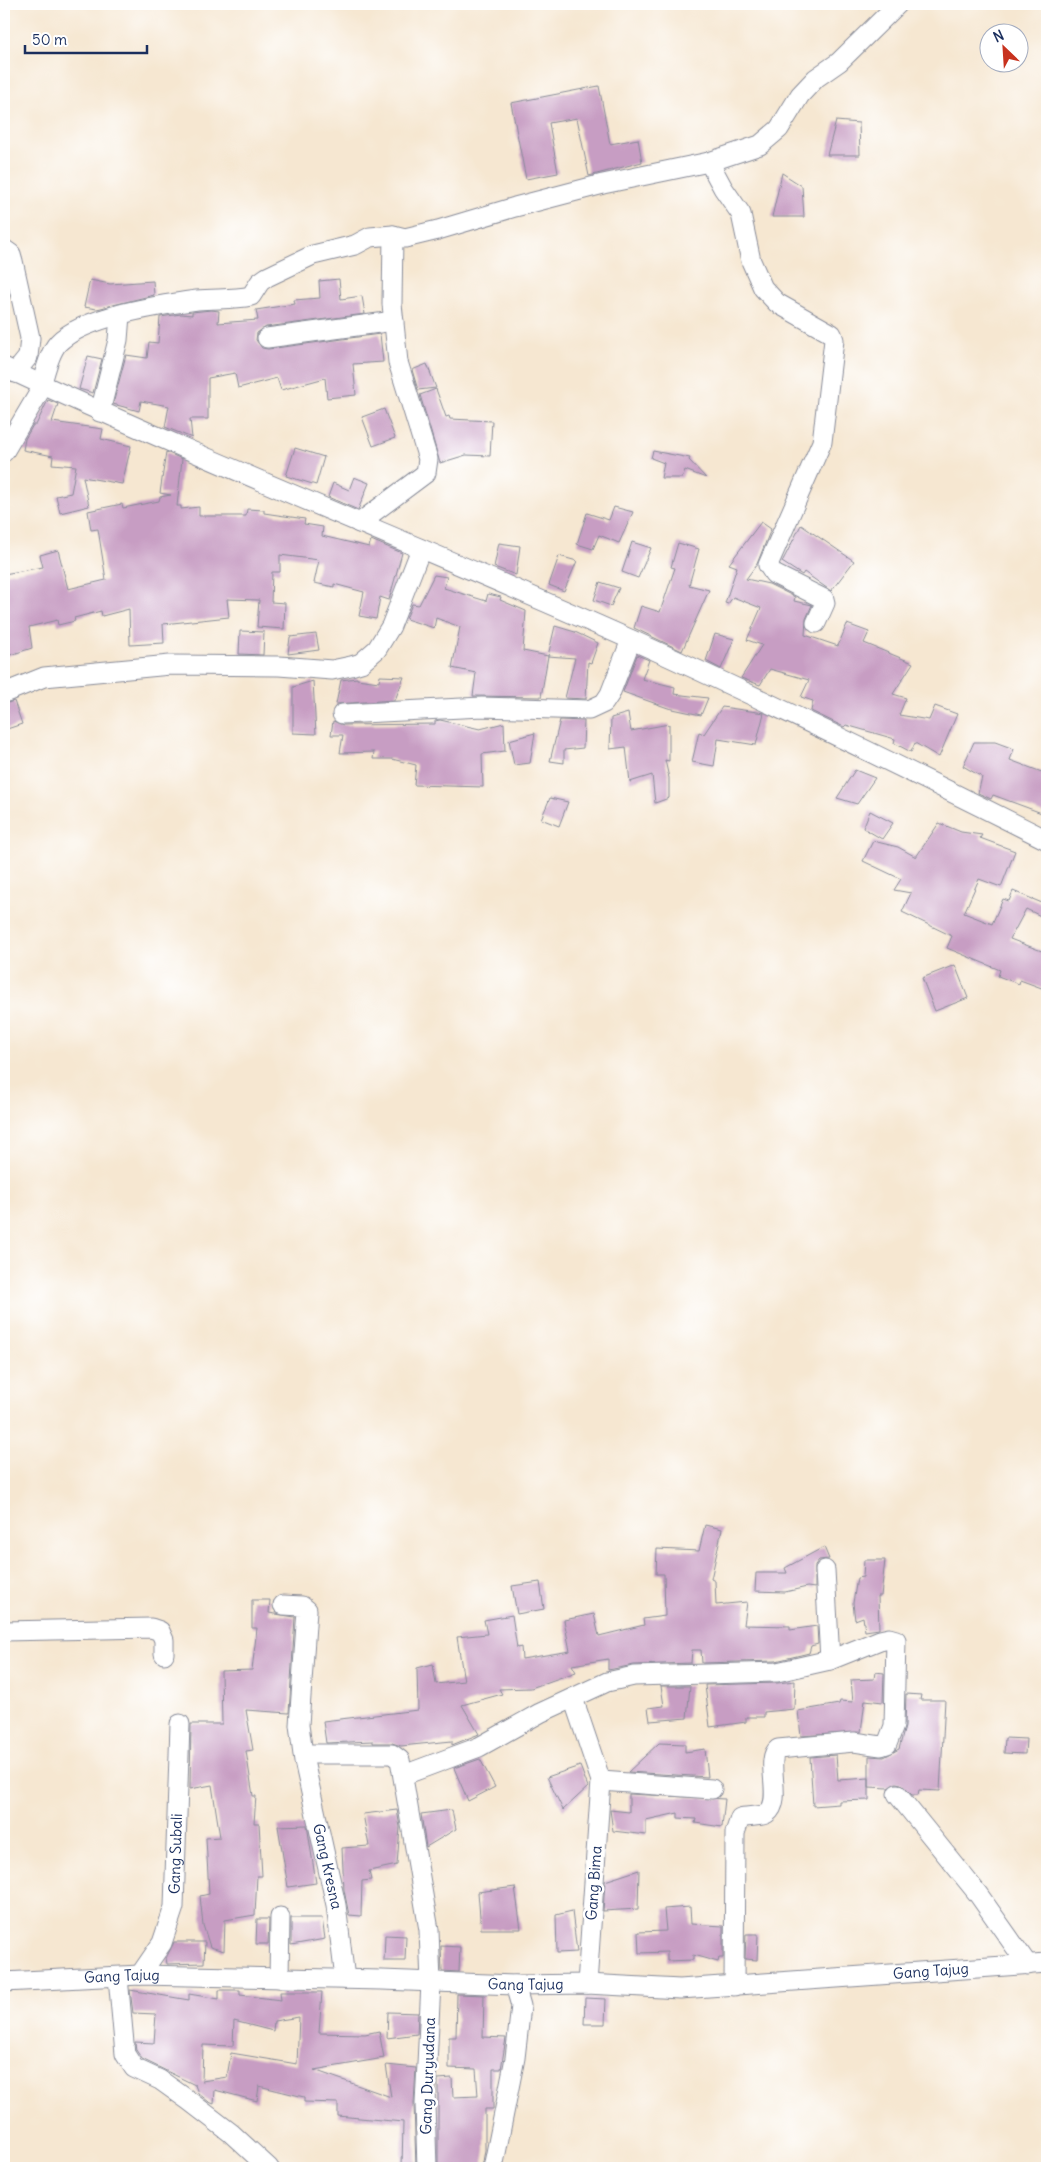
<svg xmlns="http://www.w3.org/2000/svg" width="1051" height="2172" viewBox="0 0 1051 2172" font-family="Delius,sans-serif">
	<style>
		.building { fill: #c79dc3; fill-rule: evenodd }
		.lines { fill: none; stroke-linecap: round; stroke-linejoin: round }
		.minor-casing { stroke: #888b98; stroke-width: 21 }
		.minor { stroke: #fff; stroke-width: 19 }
		.labels { text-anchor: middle; stroke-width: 5; stroke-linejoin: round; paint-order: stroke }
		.street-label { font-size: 15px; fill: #1b2f5e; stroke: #fff }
	</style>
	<rect width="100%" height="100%" fill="#fff"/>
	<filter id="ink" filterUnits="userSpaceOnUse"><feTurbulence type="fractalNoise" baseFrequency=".02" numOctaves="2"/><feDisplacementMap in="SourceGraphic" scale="10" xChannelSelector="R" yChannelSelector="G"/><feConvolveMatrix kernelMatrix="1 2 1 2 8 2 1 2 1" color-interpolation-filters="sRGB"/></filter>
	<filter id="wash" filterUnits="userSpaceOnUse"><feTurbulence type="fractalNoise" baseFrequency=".0096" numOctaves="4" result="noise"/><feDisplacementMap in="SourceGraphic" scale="20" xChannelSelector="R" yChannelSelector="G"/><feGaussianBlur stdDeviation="1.12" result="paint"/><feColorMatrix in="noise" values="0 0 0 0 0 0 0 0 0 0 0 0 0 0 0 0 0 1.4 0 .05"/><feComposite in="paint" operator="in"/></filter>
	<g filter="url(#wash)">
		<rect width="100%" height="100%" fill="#f6e7d1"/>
		<g id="blocks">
			<g class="building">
				<polygon points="599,86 610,144 638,139 642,162 589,176 577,118 549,123 558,173 526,179 511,103"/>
				<polygon points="836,121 859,123 860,155 827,155"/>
				<polygon points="782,173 802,186 804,217 772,217"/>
				<polygon points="339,279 341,299 362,296 365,314 266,327 257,333 256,340 262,348 268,349 380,334 383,362 353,364 356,395 327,398 325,378 281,390 277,378 238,388 235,373 208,378 208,419 190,419 192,438 165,427 169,406 141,401 139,411 113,404 126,355 147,358 149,342 158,343 160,317 181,314 192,315 192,312 211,310 219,311 218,323 258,320 256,310 295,304 294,300 320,298 319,281"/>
				<polygon points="90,280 110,284 153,281 154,295 97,309 84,307"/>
				<polygon points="88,356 102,359 93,393 79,389"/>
				<polygon points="427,364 436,388 418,390 412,370"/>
				<polygon points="436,389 446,417 449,416 450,419 492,421 490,456 466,455 440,463 420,395"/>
				<polygon points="48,400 58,404 52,422 103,429 101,439 131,446 122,484 83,477 89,506 60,513 56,496 71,493 76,466 52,464 53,456 23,450 25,439 33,425 36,425"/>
				<polygon points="384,409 395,438 373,446 362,417"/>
				<polygon points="295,448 324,457 316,485 286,476"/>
				<polygon points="653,451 690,458 689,460 706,478 685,470 682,478 661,478 664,463 651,458"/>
				<polygon points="166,452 182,459 177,506 181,506 181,509 199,507 199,516 246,516 247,509 264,510 264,513 305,519 304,524 323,527 322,536 369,547 371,540 402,553 389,600 380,597 376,619 359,616 364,592 334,584 334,587 314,583 319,560 280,555 280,572 272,572 271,602 285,603 284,629 257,627 259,600 227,599 229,617 163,624 164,643 130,645 129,609 102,616 101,611 74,618 75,621 58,625 57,620 29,627 32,648 4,657 4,574 43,567 40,555 58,550 68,589 106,580 98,529 91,530 88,511 122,504 123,508 159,501 160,497 171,495 160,493"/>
				<polygon points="354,477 369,483 358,510 328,497 333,483 349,490"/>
				<polygon points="614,507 633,512 619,543 599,535 593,549 577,544 587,513 609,520"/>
				<polygon points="761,522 771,529 757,564 746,579 769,584 795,597 794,601 812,605 806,619 805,635 838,646 847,624 869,632 864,643 913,663 893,694 906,698 899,715 929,720 935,706 957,714 939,757 915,743 911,752 894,743 895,739 846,725 844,727 811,711 813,701 801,697 809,680 770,669 760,685 741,678 762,645 747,640 761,608 733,597 728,604 725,603 737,567 729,564"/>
				<polygon points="801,525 854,561 831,591 804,572 802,575 782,562"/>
				<polygon points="632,542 651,548 638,578 622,572"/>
				<polygon points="499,543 520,546 516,575 494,567"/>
				<polygon points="678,543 699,549 689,585 709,590 682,651 634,628 641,606 660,612 675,568 671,567"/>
				<polygon points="559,556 577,561 564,591 549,585"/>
				<polygon points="434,575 447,577 444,588 486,601 488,594 501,597 500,600 526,611 523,651 548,656 541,697 473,696 476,673 452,668 460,627 436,618 434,628 406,619 412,604 419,605"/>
				<polygon points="600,582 619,588 611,606 594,600"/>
				<polygon points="555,626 575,632 598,643 591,663 588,662 586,699 565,698 575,658 548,656"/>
				<polygon points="240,631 264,632 263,655 239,654"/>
				<polygon points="316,634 319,650 288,654 290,637"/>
				<polygon points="715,634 734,639 721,669 706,661"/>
				<polygon points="637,655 649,660 642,679 675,687 674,694 708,698 701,715 668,708 623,692"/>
				<polygon points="380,676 404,677 395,700 336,704 341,680 357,678 357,679 379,682"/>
				<polygon points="313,681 316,734 293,733 293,687"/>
				<polygon points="14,701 22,724 7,729 4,718 4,704"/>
				<polygon points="722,707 764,713 756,745 718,739 714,766 692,762 699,732 704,734"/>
				<polygon points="628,713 631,731 669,724 669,761 665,760 669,778 669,798 655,803 652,775 630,782 626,747 610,749 611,718"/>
				<polygon points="440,720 480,729 504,723 505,751 482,754 483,787 414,785 416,765 392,759 373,759 374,752 340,753 343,735 331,735 333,721 343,725 435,724 435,721"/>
				<polygon points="560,720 584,721 583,748 564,750 564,763 550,761"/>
				<polygon points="535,733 530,763 514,765 509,740"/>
				<polygon points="974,742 995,742 1014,749 1010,760 1047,774 1047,815 993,795 991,799 978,793 982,777 963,766"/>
				<polygon points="855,770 875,778 857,804 837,798"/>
				<polygon points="550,798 568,802 559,826 541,819"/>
				<polygon points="870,811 893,823 882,839 863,828"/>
				<polygon points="939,823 961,832 982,835 980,838 1015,851 1001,887 979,879 964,913 992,924 1003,899 1009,901 1013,891 1047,905 1047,919 1026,909 1010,939 1047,953 1047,990 1020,980 1019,984 998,976 1000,970 947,948 952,936 902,912 911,893 894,890 901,879 863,861 873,841 898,847 916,857"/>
				<polygon points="955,965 968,998 935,1011 922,978"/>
				<polygon points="705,1525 722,1529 711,1579 715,1581 716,1605 747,1602 744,1625 790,1626 790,1630 817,1626 818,1644 811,1646 809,1653 776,1661 702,1663 701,1650 692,1650 691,1663 634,1665 608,1670 608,1659 572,1665 576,1672 531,1688 499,1689 502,1694 462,1705 479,1734 452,1745 452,1741 401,1746 392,1743 373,1743 373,1741 326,1743 323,1721 418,1710 417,1668 433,1664 436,1684 464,1681 457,1637 487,1634 484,1620 512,1615 517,1648 521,1647 522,1659 570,1651 564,1620 594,1614 599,1636 644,1625 643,1619 665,1616 664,1574 656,1574 657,1549 699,1551"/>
				<polygon points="824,1547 829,1559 819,1560 815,1565 815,1588 807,1587 785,1592 755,1591 756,1573 787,1573 785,1568"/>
				<polygon points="864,1560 885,1560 881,1596 878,1596 879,1629 865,1631 863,1617 855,1620 853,1603 857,1578 863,1577"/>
				<polygon points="540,1582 544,1609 517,1614 512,1586"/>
				<polygon points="252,1600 270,1600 269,1613 295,1617 289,1713 246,1710 253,1750 246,1751 253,1796 256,1796 254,1823 259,1823 262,1876 257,1876 255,1915 225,1920 224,1951 210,1947 203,1925 200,1896 209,1894 206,1838 220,1837 212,1785 190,1789 191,1724 222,1724 221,1671 252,1670 257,1628 252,1628"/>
				<polygon points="875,1672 884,1673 883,1702 865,1700 861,1732 801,1736 798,1711 839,1704 840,1701 853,1702 851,1680 874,1679"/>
				<polygon points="795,1681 794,1709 764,1712 764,1717 746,1717 746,1722 710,1727 705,1685 777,1683"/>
				<polygon points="661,1686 690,1686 687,1718 650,1721 648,1708 664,1706"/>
				<polygon points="906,1694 921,1695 920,1700 945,1700 940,1791 919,1790 918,1795 912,1795 901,1784 896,1783 888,1788 869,1787 869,1756 884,1757 899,1749 905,1727"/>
				<polygon points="1005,1738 1026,1739 1025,1754 1004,1753"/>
				<polygon points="659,1743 685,1744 685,1752 705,1749 708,1777 628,1772"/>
				<polygon points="836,1755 838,1780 869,1778 869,1800 839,1801 839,1804 813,1806 810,1757"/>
				<polygon points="480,1759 495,1787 468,1801 454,1768"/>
				<polygon points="580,1766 588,1787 563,1810 547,1777"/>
				<polygon points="629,1794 725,1799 722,1827 695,1823 696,1819 678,1818 678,1813 646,1820 646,1835 613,1831 610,1810 629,1812"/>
				<polygon points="397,1810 400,1827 397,1865 369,1871 371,1880 362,1881 361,1916 349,1915 344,1890 342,1848 369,1846 363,1814"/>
				<polygon points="452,1810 456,1829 426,1847 421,1814"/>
				<polygon points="307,1825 316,1883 288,1887 278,1826"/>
				<polygon points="639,1870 638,1909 603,1911 605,1881"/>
				<polygon points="515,1887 521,1929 481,1929 478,1892"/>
				<polygon points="690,1907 691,1924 723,1926 723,1958 719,1958 718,1962 693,1955 693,1960 667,1961 667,1952 639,1953 638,1932 666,1931 664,1909"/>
				<polygon points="572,1911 577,1952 557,1953 556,1915"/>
				<polygon points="291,1918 322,1918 325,1939 291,1945"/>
				<polygon points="257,1919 269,1919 268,1944 256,1944"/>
				<polygon points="746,1934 758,1934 757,1960 745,1959"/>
				<polygon points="385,1935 406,1936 405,1961 384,1961"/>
				<polygon points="174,1942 205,1942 204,1963 167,1964 166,1958"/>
				<polygon points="441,1946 460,1947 459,1972 442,1971"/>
				<path d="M 130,1990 L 189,2000 L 189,1994 L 219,1999 L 219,1990 L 240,1990 L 240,1995 L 281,2000 L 280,1992 L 322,1992 L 319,2033 L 365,2034 L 379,2031 L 384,2058 L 314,2070 L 391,2097 L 386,2065 L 416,2068 L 414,2104 L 416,2168 L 402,2168 L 403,2122 L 338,2116 L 338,2103 L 304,2102 L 304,2097 L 259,2086 L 257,2101 L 215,2090 L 214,2104 L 209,2102 L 198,2093 L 195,2085 L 142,2059 L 136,2050 L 135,2042 L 154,2043 L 156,2014 L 133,2013 ZM 299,2017 L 297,2064 L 231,2053 L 227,2077 L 202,2081 L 203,2045 L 233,2046 L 234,2021 L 273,2031 L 274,2021 Z"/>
				<polygon points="457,1994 484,1995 483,2037 506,2038 501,2069 493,2069 493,2109 485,2109 485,2150 482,2168 438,2168 438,2079 452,2078 453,2097 478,2096 476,2069 449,2068 449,2037 456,2037"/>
				<polygon points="585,1998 606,1999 605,2024 584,2024"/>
				<polygon points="388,2012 418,2013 417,2034 387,2038"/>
			</g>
		</g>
	</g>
	<g filter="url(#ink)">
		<use href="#blocks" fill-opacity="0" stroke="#888b98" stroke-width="1"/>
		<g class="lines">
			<g class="minor-casing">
				<g id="minor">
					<polyline points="709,162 723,188 741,214 751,261 763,288 777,303 832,334 834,340 822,442 768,565 774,574 824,599 825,603 816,623"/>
					<polyline points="4,249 11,254 13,261 30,338 28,357 15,373"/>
					<polyline points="267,338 394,321"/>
					<path d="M 4,367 C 211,464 424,547 632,640 C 772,703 910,771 1047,840"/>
					<path d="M 41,386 C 45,373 49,353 58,343 C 84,316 160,305 197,300 C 215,298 233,300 251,296 L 260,282 L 267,277 L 313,255 L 355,245 L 370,237 L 393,235 L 405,238 L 438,230 L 515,207 L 603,184 L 709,162 L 760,145 L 779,129 L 800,95 L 816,78 L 839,62 L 898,4"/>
					<polyline points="100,412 118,340 120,315"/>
					<polyline points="4,452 43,386"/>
					<polyline points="359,523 426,473 428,459 398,362 392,304 393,235"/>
					<polyline points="4,693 44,677 170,665 279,666 332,670 351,666 361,663 377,649 391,626 421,549"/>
					<polyline points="342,714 482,707 589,710 604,703 610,694 631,640"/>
					<polyline points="825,1570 830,1660"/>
					<path id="s1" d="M 283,1605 L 302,1606 L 307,1610 L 299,1725 L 304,1761 L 336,1905 L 345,1979"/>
					<polyline points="4,1631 151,1628 160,1631 164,1640 164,1654"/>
					<polyline points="573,1698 601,1781 587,1984"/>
					<polyline points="303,1754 392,1754 400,1760 429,1930 431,1983 425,2104 427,2168"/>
					<path d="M 404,1775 L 479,1747 L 540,1713 L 607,1682 L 634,1676 L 777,1672 L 830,1660 L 880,1640 L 889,1638 L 896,1640 L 894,1726 L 887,1744 L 881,1746 L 854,1742 L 778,1749 C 764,1760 784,1801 767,1813 C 762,1817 747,1816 740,1818 L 735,1833 L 734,1986"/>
					<polyline points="601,1781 712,1789"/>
					<polyline points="897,1794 978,1894 1028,1965"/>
					<path id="s2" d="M 140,1975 L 162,1943 L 174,1907 L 180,1724"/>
					<polyline points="118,1977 125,2054 134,2068 160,2080 188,2100 231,2133 269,2168"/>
					<polyline points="279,1978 280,1917"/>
					<path id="s3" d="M 4,1982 L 140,1975 L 382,1980 L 515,1985 L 587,1984 L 680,1989 L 1047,1963"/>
					<polyline points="493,2168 515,2058 521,2006 515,1985"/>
				</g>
			</g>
			<use href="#minor" class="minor"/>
		</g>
	</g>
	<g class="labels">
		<g class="street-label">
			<text dy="5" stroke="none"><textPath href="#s2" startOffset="130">Gang Subali</textPath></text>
			<text dy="5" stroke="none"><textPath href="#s1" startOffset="285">Gang Kresna</textPath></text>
			<text transform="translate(594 1883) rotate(-86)" y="5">Gang Bima</text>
			<text dy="5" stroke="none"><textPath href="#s3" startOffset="928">Gang Tajug</textPath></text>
			<text dy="5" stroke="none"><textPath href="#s3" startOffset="118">Gang Tajug</textPath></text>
			<text dy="5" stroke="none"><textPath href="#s3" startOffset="522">Gang Tajug</textPath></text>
			<text transform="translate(428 2076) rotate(-88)" y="5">Gang Duryudana</text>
		</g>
	</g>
	<rect width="1051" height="2172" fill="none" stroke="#fff" stroke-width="20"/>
	<g transform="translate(1004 48) rotate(335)"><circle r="24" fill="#ffffff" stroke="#a4acbf"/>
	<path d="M0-4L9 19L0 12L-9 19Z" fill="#c8321e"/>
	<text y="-8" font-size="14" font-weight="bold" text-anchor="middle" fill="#1b2f5e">N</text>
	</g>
	<path d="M25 45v8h122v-8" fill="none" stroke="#1b2f5e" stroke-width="2.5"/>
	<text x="32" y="45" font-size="15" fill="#1b2f5e" stroke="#ffffff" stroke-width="4" paint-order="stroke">50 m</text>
</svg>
